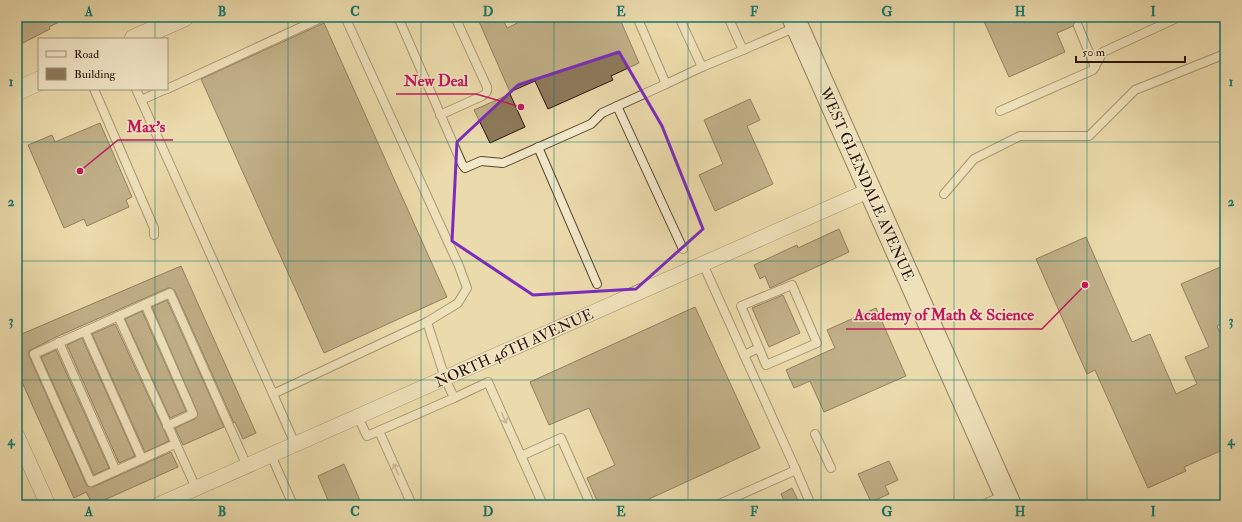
<svg xmlns="http://www.w3.org/2000/svg" width="1242" height="522" viewBox="0 0 1242 522" font-family="'IM FELL Double Pica',serif">
	<style>
		.building { fill: #8d7a5b; stroke: #271304 }
		.lines { fill: none; stroke-linecap: round; stroke-linejoin: round }
		.service-casing { stroke: #58452e; stroke-width: 10 }
		.minor-casing { stroke: #58452e; stroke-width: 16 }
		.tertiary-casing { stroke: #58452e; stroke-width: 20 }
		.secondary-casing { stroke: #271304; stroke-width: 24 }
		.service { stroke: #f2e7c9; stroke-width: 8 }
		.minor { stroke: #f2e7c9; stroke-width: 15 }
		.tertiary { stroke: #f2e7c9; stroke-width: 19 }
		.secondary { stroke: #f2e7c9; stroke-width: 22 }
		.oneway { stroke: #978870 }
		.marked { fill: none; stroke: #7b2cbf; stroke-width: 3; stroke-linejoin: round }
		.grid { fill: none; stroke: #0f766e; stroke-width: 1; stroke-opacity: 0.55 }
		.labels { text-anchor: middle; stroke-width: 3; stroke-linejoin: round; paint-order: stroke }
		.street-label { font-size: 15px; fill: #271304; stroke: #f2e7c9 }
		.leader { fill: none; stroke: #c2185b; stroke-width: 1.5 }
		.callout-dot { fill: #c2185b; stroke: #f2e7c9; stroke-width: 1.5 }
		.callout-label { font-size: 16px; text-anchor: middle; font-weight: bold; fill: #c2185b; stroke: #f2e7c9; stroke-width: 3; stroke-linejoin: round; paint-order: stroke }
		.neatline { fill: none; stroke: #0f766e; stroke-width: 1.5 }
		.grid-label { font-size: 13px; text-anchor: middle; font-weight: bold; fill: #0f766e }
	</style>
	<rect width="100%" height="100%" fill="#ebdaac"/>
	<filter id="stains"><feTurbulence type="fractalNoise" baseFrequency=".005" numOctaves="4"/><feColorMatrix values="0 0 0 0 .2 0 0 0 0 .09 0 0 0 0 .02 0 0 0 .5 -.17"/></filter>
	<radialGradient id="worn" r=".72"><stop offset=".6" stop-color="#630" stop-opacity="0"/><stop offset="1" stop-color="#630" stop-opacity=".3"/></radialGradient>
	<g class="building">
		<polygon points="17,17 69,17 49,27 50,29 17,46"/>
		<polygon points="477,17 502,17 507,28 530,17 619,17 639,63 611,76 613,80 548,109 535,81 510,92"/>
		<polygon points="982,17 1092,17 1081,22 1076,21 1073,26 1057,33 1065,52 1009,77"/>
		<polygon points="324,23 447,297 324,353 201,79"/>
		<polygon points="510,94 525,127 490,143 474,110"/>
		<polygon points="750,99 760,120 747,126 773,184 715,211 699,175 723,164 704,120"/>
		<polygon points="100,123 132,197 126,200 129,207 87,226 84,219 64,228 28,145 52,135 55,142"/>
		<polygon points="839,229 849,252 770,288 765,276 760,279 754,265 797,245 798,248"/>
		<polygon points="1086,237 1132,342 1150,334 1176,394 1197,384 1185,357 1209,347 1181,284 1225,265 1225,322 1217,326 1225,345 1225,449 1184,467 1186,471 1148,488 1095,370 1087,374 1036,259"/>
		<polygon points="181,266 256,433 243,439 235,422 234,423 175,291 171,288 168,288 56,337 29,351 29,356 87,486 93,487 171,452 178,467 93,505 86,492 74,498 17,371 17,350 22,348 17,340 17,336"/>
		<polygon points="783,295 800,333 769,347 752,308"/>
		<polygon points="167,300 224,427 183,445 175,428 195,419 198,414 152,307"/>
		<polygon points="695,307 760,448 636,505 599,505 587,478 615,465 589,408 549,425 530,382"/>
		<polygon points="876,308 906,376 824,412 810,381 794,388 786,370 835,348 827,330"/>
		<polygon points="142,311 186,411 170,418 125,319"/>
		<polygon points="115,324 169,441 145,452 92,334"/>
		<polygon points="82,338 135,456 119,463 67,345"/>
		<polygon points="56,350 109,468 94,475 41,357"/>
		<polygon points="889,461 898,480 885,486 889,494 871,502 858,474"/>
		<polygon points="344,464 362,505 330,505 318,476"/>
		<polygon points="792,488 800,505 786,505 781,494"/>
	</g>
	<g class="lines">
		<g class="service-casing">
			<g id="service">
				<polyline points="343,17 346,19 459,266 467,288 458,303 427,322 445,378 454,398 367,436 358,417"/>
				<polyline points="398,17 462,164 465,168 481,161 503,163 591,124 602,113 666,84"/>
				<polyline points="637,17 666,84 702,67 679,17"/>
				<polyline points="728,17 743,50 796,27"/>
				<polyline points="1078,26 1095,67"/>
				<polyline points="702,67 743,50"/>
				<polyline points="94,89 154,228 154,235"/>
				<polyline points="136,89 141,100 166,89"/>
				<polyline points="167,89 323,17"/>
				<polyline points="141,100 273,394"/>
				<polyline points="617,106 683,249"/>
				<polyline points="1000,111 1093,70 1103,52 1179,17"/>
				<path d="M 440,115 L 482,96 C 486,94 488,92 487,87 L 455,17"/>
				<polyline points="538,147 597,284"/>
				<polyline points="944,194 974,159 1020,136 1089,136 1135,90 1225,54"/>
				<polyline points="703,264 796,470"/>
				<polyline points="145,304 193,414 167,426"/>
				<polyline points="118,316 196,488"/>
				<polyline points="85,331 142,459"/>
				<polyline points="59,342 116,471"/>
				<polyline points="744,355 759,348 741,306 792,285 817,343 766,365 759,348"/>
				<polyline points="454,398 488,382 543,505"/>
				<polyline points="379,431 412,505"/>
				<polyline points="815,434 831,468"/>
				<polyline points="175,444 91,482 34,354 170,293 247,466"/>
				<polyline points="295,444 273,394 427,322"/>
				<polyline points="271,455 293,505"/>
				<polyline points="521,456 561,438 588,499"/>
				<polyline points="717,505 796,470 811,505"/>
				<polyline points="982,505 1005,495"/>
			</g>
		</g>
		<g class="minor-casing">
			<g id="minor">
				<polyline points="17,436 48,505"/>
				<polyline points="158,505 870,190"/>
			</g>
		</g>
		<g class="tertiary-casing">
			<g id="tertiary">
				<polyline points="134,39 184,17"/>
				<polyline points="17,91 39,81"/>
			</g>
		</g>
		<g class="secondary-casing">
			<polyline id="secondary" points="793,17 1010,505"/>
		</g>
		<use href="#service" class="service"/>
		<use href="#minor" class="minor"/>
		<use href="#tertiary" class="tertiary"/>
		<use href="#secondary" class="secondary"/>
	</g>
	<defs><path id="oneway-shaft" d="M-6 0H5M1.5-3L5.5 0L1.5 3" fill="none" stroke-width="1.6" stroke-linecap="round" stroke-linejoin="round"/></defs>
	<g class="oneway">
		<use href="#oneway-shaft" transform="translate(504 418) rotate(66)"/>
		<use href="#oneway-shaft" transform="translate(396 469) rotate(-114)"/>
	</g>
	<path d="M0 0H1242V522H0ZM 619,52 L 662,126 L 703,229 L 636,289 L 533,295 L 452,241 L 457,142 L 518,85 Z" fill="#ebdaac" fill-opacity=".55" fill-rule="evenodd"/>
	<path class="marked" d="M 619,52 L 662,126 L 703,229 L 636,289 L 533,295 L 452,241 L 457,142 L 518,85 Z"/>
	<path class="grid" d="M 155,17 L 155,39M 288,17 L 288,505M 421,17 L 421,505M 554,17 L 554,505M 688,17 L 688,505M 821,17 L 821,505M 954,17 L 954,505M 1087,17 L 1087,505M 155,89 L 155,505M 17,142 L 1225,142M 17,261 L 1225,261M 17,380 L 1225,380"/>
	<g class="labels">
		<g class="street-label">
			<text transform="translate(867 184) rotate(66)" y="5">WEST GLENDALE AVENUE</text>
			<text transform="translate(514 348) rotate(-24)" y="5">NORTH 46TH AVENUE</text>
		</g>
	</g>
	<path class="leader" d="M521 107L476 94H396M80 171L118 140H173M1085 285L1042 329H846"/>
	<g class="callout-dot">
		<circle cx="521" cy="107" r="4"/>
		<circle cx="80" cy="171" r="4"/>
		<circle cx="1085" cy="285" r="4"/>
	</g>
	<g class="callout-label">
		<text x="436" y="86">New Deal</text>
		<text x="146" y="132">Max's</text>
		<text x="944" y="320">Academy of Math &amp; Science</text>
	</g>
	<rect width="1242" height="522" fill="none" stroke="#ebdaac" stroke-width="44"/>
	<rect x="38" y="38" width="130" height="52" fill="#f2e7c9" stroke="#a1927a"/>
	<rect x="46" y="51" width="20" height="6" fill="#f2e7c9" stroke="#a1927a"/>
	<text x="74" y="58" font-size="12" fill="#271304">Road</text>
	<rect x="46" y="68" width="20" height="12" fill="#8d7a5b" stroke="#a1927a"/>
	<text x="74" y="78" font-size="12" fill="#271304">Building</text>
	<path d="M1076 56v6h109v-6" fill="none" stroke="#271304" stroke-width="2"/>
	<text x="1082" y="56" font-size="12" fill="#271304" stroke="#f2e7c9" stroke-width="3" paint-order="stroke">50 m</text>
	<rect x="22" y="22" width="1198" height="478" class="neatline"/>
	<g class="grid-label">
		<text x="89" y="16">A</text>
		<text x="222" y="16">B</text>
		<text x="355" y="16">C</text>
		<text x="488" y="16">D</text>
		<text x="621" y="16">E</text>
		<text x="754" y="16">F</text>
		<text x="887" y="16">G</text>
		<text x="1020" y="16">H</text>
		<text x="1153" y="16">I</text>
		<text x="11" y="86">1</text>
		<text x="1231" y="86">1</text>
		<text x="11" y="206">2</text>
		<text x="1231" y="206">2</text>
		<text x="11" y="325">3</text>
		<text x="1231" y="325">3</text>
		<text x="11" y="445">4</text>
		<text x="1231" y="445">4</text>
		<text x="89" y="516">A</text>
		<text x="222" y="516">B</text>
		<text x="355" y="516">C</text>
		<text x="488" y="516">D</text>
		<text x="621" y="516">E</text>
		<text x="754" y="516">F</text>
		<text x="887" y="516">G</text>
		<text x="1020" y="516">H</text>
		<text x="1153" y="516">I</text>
	</g>
	<rect width="100%" height="100%" filter="url(#stains)"/>
	<rect width="100%" height="100%" fill="url(#worn)"/>
</svg>
